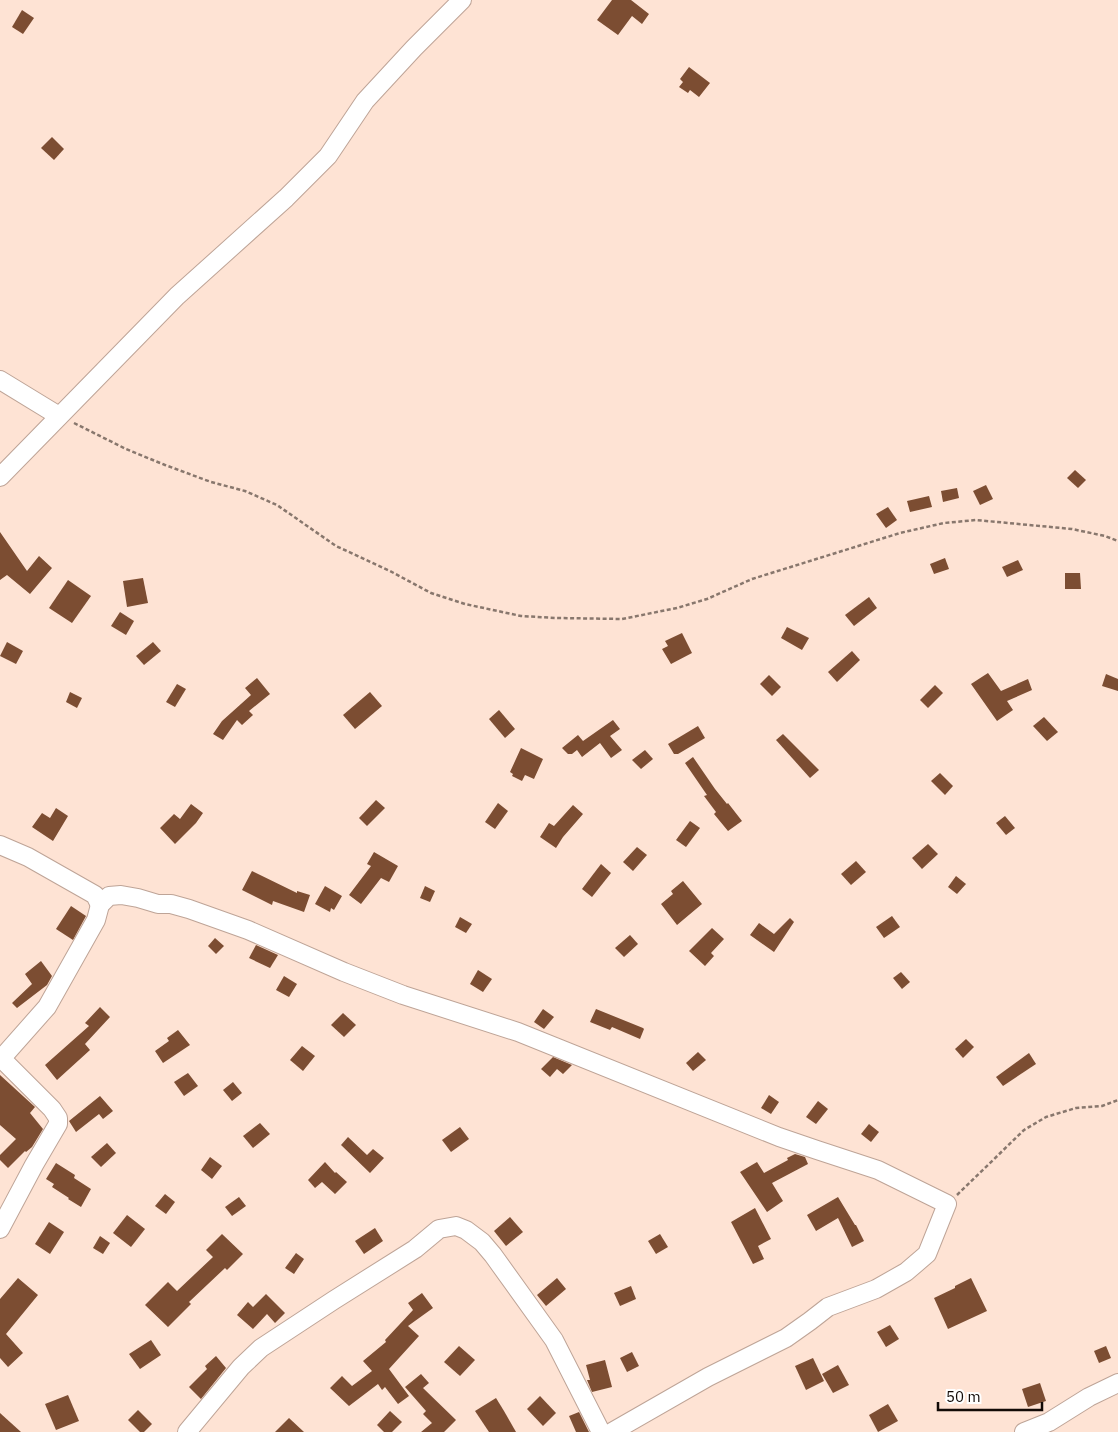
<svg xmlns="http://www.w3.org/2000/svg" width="1118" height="1432" viewBox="0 0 1118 1432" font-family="'IBM Plex Sans',sans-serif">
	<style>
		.building { fill: #7c4d32 }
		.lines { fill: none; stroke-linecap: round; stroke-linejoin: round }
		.minor-casing { stroke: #bea497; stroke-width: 20 }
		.path { stroke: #88776d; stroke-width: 2.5; stroke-dasharray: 4 2.5; stroke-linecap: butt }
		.minor { stroke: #fff; stroke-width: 18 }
	</style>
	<rect width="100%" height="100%" fill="#fee3d4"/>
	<g class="building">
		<polygon points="612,0 631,0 649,14 642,24 632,16 618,35 597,20"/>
		<polygon points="22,10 34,18 23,34 12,27"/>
		<polygon points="689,67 710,83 699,97 690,90 688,93 679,87 683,82 680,79"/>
		<polygon points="52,137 64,149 54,160 41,148"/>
		<polygon points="1075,470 1086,480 1078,488 1067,478"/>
		<polygon points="986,485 993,499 980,505 973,491"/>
		<polygon points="957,488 959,498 943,502 941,491"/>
		<polygon points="929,496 932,507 910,512 907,501"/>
		<polygon points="888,507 897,520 886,528 876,514"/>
		<polygon points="0,532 27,571 39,556 52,568 30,594 7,575 0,580"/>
		<polygon points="945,558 949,569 934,574 930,564"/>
		<polygon points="1018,560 1023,570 1007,577 1002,567"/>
		<polygon points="1065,573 1080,573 1081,589 1065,589"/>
		<polygon points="143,578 148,603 127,607 123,581"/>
		<polygon points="68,580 91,596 72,623 49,608"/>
		<polygon points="869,597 877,608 854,626 845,615"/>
		<polygon points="120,612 134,621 126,635 111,626"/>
		<polygon points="787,627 809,638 802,650 781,638"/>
		<polygon points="682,633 692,653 671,664 662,649 668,646 665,641"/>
		<polygon points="7,642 23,651 16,664 0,656"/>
		<polygon points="153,642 161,651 144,665 136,656"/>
		<polygon points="852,651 860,660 837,682 828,672"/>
		<polygon points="988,673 1001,691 1028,679 1032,690 1007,701 1013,710 997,721 971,684"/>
		<polygon points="1106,674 1118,679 1118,691 1102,686"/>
		<polygon points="769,675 781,687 772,696 760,684"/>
		<polygon points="257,678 270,694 249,711 253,715 242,725 237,720 223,740 213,734 222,721 251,695 245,688"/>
		<polygon points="177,684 186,689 175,707 166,702"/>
		<polygon points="935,685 943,693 928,708 920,700"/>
		<polygon points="70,692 82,698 77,708 66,702"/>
		<polygon points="370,692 382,706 355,729 343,715"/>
		<polygon points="499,710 515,729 505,738 489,719"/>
		<polygon points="1044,717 1058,732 1047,741 1033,726"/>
		<polygon points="613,720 620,729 610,736 622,750 611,758 600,743 582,757 577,750 572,754 568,754 562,748 578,735 583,741"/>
		<polygon points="698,726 705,738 678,754 674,754 668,744"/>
		<polygon points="783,734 819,770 810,778 776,740"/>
		<polygon points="521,748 543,759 534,779 525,775 522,781 512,776 513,774 510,772"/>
		<polygon points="645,750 653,759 641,769 632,760"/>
		<polygon points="693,757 715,789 727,804 728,803 742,821 728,831 714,814 716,812 704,796 707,795 685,763"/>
		<polygon points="940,773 953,786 945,795 931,781"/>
		<polygon points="376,800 385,808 367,826 359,818"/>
		<polygon points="498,803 508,811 495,829 485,822"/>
		<polygon points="191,804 203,813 196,823 175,844 160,828 174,814 180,819"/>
		<polygon points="573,805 583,814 563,837 556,848 540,837 549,823 554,826"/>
		<polygon points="56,808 68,816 53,841 32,827 42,813 50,818"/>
		<polygon points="1005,816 1015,828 1006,835 996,823"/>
		<polygon points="690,821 700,828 686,847 676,840"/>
		<polygon points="928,844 938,854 922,869 912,858"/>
		<polygon points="637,847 647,855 633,871 623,862"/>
		<polygon points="374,852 398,866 389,882 381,878 361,904 349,895 371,866 367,864"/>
		<polygon points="856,861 866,872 851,885 841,874"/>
		<polygon points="601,864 611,873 592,897 582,889"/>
		<polygon points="252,871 297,893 297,891 310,895 304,912 273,901 272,905 242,890"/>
		<polygon points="956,876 966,884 957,894 948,887"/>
		<polygon points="683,881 702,904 677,925 661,904 673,894 671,891"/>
		<polygon points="325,886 342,896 334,910 331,908 330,912 315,904"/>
		<polygon points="425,886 435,891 430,902 420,898"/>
		<polygon points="71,906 86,916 73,940 56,929"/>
		<polygon points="892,916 900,927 884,938 876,927"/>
		<polygon points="460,917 472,924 466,933 455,927"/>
		<polygon points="790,918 794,922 774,952 750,935 759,923 774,934"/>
		<polygon points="712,928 724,939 711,953 714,956 705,966 689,951"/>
		<polygon points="630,935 638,944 624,957 615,948"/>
		<polygon points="215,938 224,946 216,954 208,946"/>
		<polygon points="256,945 278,955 270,968 249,958"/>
		<polygon points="41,961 52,976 47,985 17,1008 12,1003 32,984 25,974"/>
		<polygon points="478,970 492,979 483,992 470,984"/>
		<polygon points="901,972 910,982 902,989 893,978"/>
		<polygon points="284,976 297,984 289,997 276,990"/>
		<polygon points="100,1007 110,1017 85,1044 90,1050 57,1080 45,1065 89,1026 85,1023"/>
		<polygon points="543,1009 554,1017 544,1029 534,1022"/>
		<polygon points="596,1009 643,1028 644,1029 640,1039 612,1027 610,1030 590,1022"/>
		<polygon points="343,1013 356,1025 344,1037 331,1025"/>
		<polygon points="178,1030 190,1045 163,1063 155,1051 169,1041 167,1038"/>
		<polygon points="966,1039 974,1047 963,1058 955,1049"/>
		<polygon points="302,1046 315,1056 303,1071 290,1060"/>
		<polygon points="698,1052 706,1060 693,1071 686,1063"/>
		<polygon points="1029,1053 1036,1064 1003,1086 996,1077"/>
		<polygon points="553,1057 572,1065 563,1074 557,1069 550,1077 541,1069"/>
		<polygon points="188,1073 198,1086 184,1096 174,1082"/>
		<polygon points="0,1075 35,1107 30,1113 43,1129 32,1147 26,1152 25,1151 8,1168 0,1160 0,1155 16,1139 0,1125"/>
		<polygon points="233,1082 242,1093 232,1101 223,1090"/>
		<polygon points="769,1095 779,1102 771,1114 761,1108"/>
		<polygon points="100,1096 113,1111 103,1119 99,1114 76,1132 69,1121"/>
		<polygon points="818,1101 828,1109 816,1124 806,1117"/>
		<polygon points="260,1123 270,1134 253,1148 243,1136"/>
		<polygon points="869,1124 879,1132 871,1142 861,1134"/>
		<polygon points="460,1127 469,1139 451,1152 442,1140"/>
		<polygon points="348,1137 367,1155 373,1149 384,1158 370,1173 341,1145"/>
		<polygon points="107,1143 116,1153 101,1167 91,1157"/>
		<polygon points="795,1154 805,1157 808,1164 772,1183 783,1201 767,1212 740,1172 757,1162 764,1173 788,1160 787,1158"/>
		<polygon points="210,1157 222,1166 212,1179 201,1170"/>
		<polygon points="325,1162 335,1173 336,1172 347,1182 335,1194 322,1182 315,1188 308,1180"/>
		<polygon points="56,1163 75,1175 74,1178 91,1189 81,1207 68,1199 69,1198 52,1187 54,1184 46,1179"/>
		<polygon points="165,1194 175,1202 166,1214 155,1206"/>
		<polygon points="239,1197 246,1206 232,1216 225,1207"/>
		<polygon points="838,1197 855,1225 856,1225 864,1241 852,1247 838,1218 816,1231 807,1215"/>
		<polygon points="755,1208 771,1239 758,1246 764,1259 753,1264 731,1222"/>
		<polygon points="127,1215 145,1229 131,1247 113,1233"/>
		<polygon points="510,1217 523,1232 506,1246 494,1231"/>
		<polygon points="49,1222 64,1232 50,1254 35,1244"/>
		<polygon points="375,1228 383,1241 364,1254 355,1241"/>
		<polygon points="222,1234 243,1254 227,1270 225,1268 189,1302 191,1304 168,1327 145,1305 168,1282 177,1291 213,1257 206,1250"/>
		<polygon points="660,1234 668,1247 656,1254 648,1241"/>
		<polygon points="100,1236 110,1243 103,1254 93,1248"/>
		<polygon points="296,1253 304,1259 294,1274 285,1268"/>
		<polygon points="18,1278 38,1295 6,1334 23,1353 8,1367 0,1358 0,1299"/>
		<polygon points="557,1278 566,1289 546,1306 537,1295"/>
		<polygon points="971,1278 987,1311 948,1329 934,1298 955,1288 955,1286"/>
		<polygon points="631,1286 636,1299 620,1306 614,1293"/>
		<polygon points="422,1293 433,1308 408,1326 419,1336 389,1369 409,1396 398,1404 385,1387 382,1390 378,1384 349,1406 330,1388 342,1376 352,1386 372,1371 363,1361 386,1342 385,1340 413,1310 408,1303"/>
		<polygon points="266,1294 285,1313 275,1323 267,1314 253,1329 237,1315 248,1302 253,1307"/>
		<polygon points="890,1325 899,1339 886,1347 877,1332"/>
		<polygon points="151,1340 161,1355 140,1369 129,1354"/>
		<polygon points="459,1346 475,1360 460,1376 444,1362"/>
		<polygon points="1106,1346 1111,1358 1099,1363 1094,1351"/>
		<polygon points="632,1352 639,1366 627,1372 620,1358"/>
		<polygon points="216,1356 226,1368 201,1399 189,1387 207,1369 205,1366"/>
		<polygon points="813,1358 824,1381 806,1390 795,1366"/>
		<polygon points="605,1360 612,1387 592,1392 587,1380 590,1380 586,1365"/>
		<polygon points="838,1365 849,1385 833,1393 822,1374"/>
		<polygon points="421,1374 429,1383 423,1388 456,1420 444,1432 421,1432 432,1423 423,1414 426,1411 405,1387"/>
		<polygon points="1040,1383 1046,1401 1028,1407 1022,1389"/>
		<polygon points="68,1395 79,1421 56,1430 45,1404"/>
		<polygon points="540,1396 556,1413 543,1426 527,1409"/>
		<polygon points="496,1398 504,1411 516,1432 489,1432 475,1411"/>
		<polygon points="888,1404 898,1421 878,1432 869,1415"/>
		<polygon points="138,1410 152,1424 144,1432 140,1432 128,1420"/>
		<polygon points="390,1411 402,1422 392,1432 384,1432 377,1425"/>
		<polygon points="579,1412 589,1432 576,1432 569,1416"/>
		<polygon points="0,1413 21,1432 0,1432"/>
		<polygon points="289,1418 304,1432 275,1432"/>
	</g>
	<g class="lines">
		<g class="minor-casing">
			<g id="minor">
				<polyline points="0,380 59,416"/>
				<polyline points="0,477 177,296 286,198 328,156 365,101 414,48 462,0"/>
				<polyline points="0,845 28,857 95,895 100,905"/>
				<polyline points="0,1057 52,1109 58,1118 58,1124 34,1165 0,1229"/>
				<polyline points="0,1060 47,1007 96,920 100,905 109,896 121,895 138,898 158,904 171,904 189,909 248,930 344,972 403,995 518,1032 779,1137 817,1150 878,1170 947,1204 927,1254 906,1272 876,1289 828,1307 810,1321 786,1338 708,1377 612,1432"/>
				<polyline points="187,1432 241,1367 261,1348 334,1300 415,1249 439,1229 456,1226 466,1230 482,1242 493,1255 554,1340 601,1432"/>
				<polyline points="1024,1432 1049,1422 1089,1397 1118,1383"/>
			</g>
		</g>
		<g class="path">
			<polyline points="74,423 126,449 165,465 211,482 245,491 277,505 336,546 390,571 431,593 465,604 521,616 556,618 622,619 677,608 707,599 752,579 900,533 944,523 976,520 1072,529 1105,536 1118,541"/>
			<polyline points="957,1195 1024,1130 1046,1117 1076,1108 1102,1106 1118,1100"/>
		</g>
		<use href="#minor" class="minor"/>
	</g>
	<path d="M938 1402v8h104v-8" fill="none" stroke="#120a06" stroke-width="2.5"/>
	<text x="946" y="1402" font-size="15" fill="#120a06" stroke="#ffffff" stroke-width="4" paint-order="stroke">50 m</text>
</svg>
